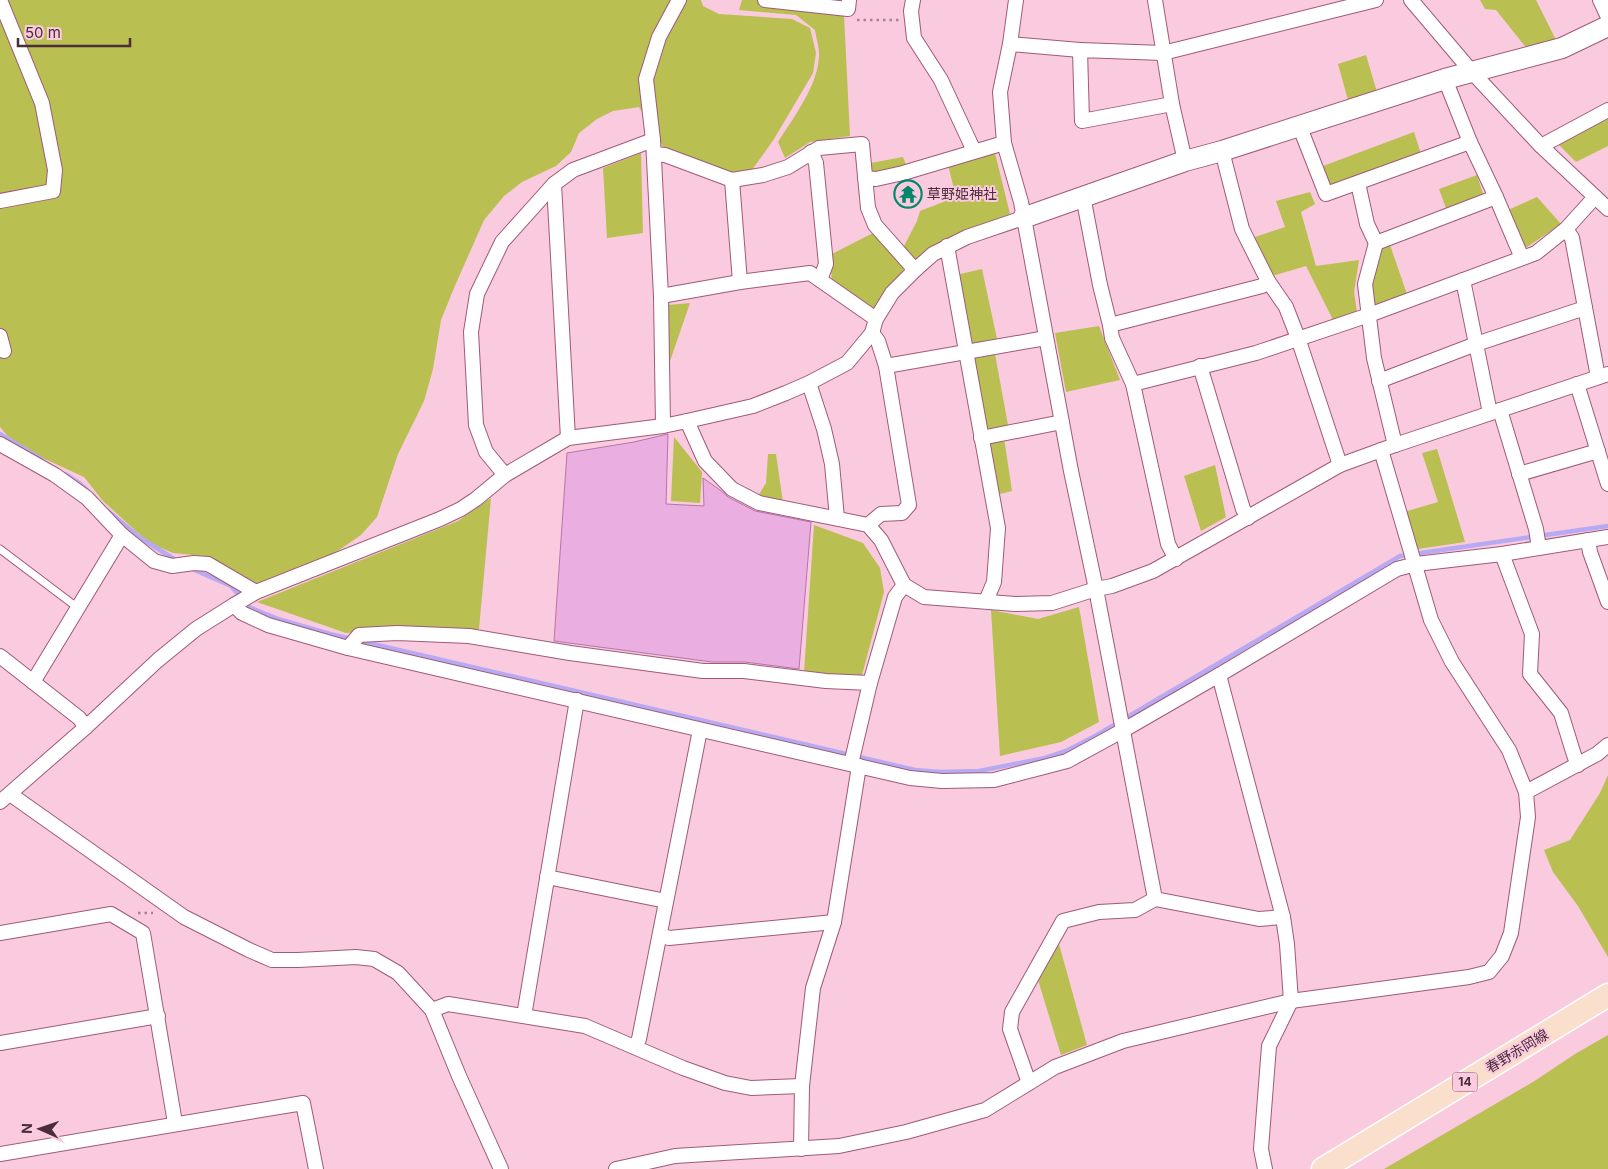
<svg xmlns="http://www.w3.org/2000/svg" width="1608" height="1169" viewBox="0 0 1608 1169" font-family="Inter,'Noto Sans JP',sans-serif">
	<style>
		.green { fill: #b9bf50 }
		.lines { fill: none; stroke-linecap: round; stroke-linejoin: round }
		.stream { stroke: #b7aaf2; stroke-width: 4.5 }
		.building { fill: #ebaee1; stroke: #b177a8 }
		.lane-casing { stroke: #9f5a79; stroke-width: 9 }
		.street-casing { stroke: #9f5a79; stroke-width: 16 }
		.secondary-casing { stroke: #9f5a79; stroke-width: 22 }
		.primary-casing { stroke: #fff; stroke-width: 25 }
		.path { stroke: #a98192; stroke-width: 2.5; stroke-dasharray: 2.5 4; stroke-linecap: butt }
		.lane { stroke: #fff; stroke-width: 7 }
		.street { stroke: #fff; stroke-width: 14 }
		.secondary { stroke: #fff; stroke-width: 20 }
		.primary { stroke: #fbdfcd; stroke-width: 22 }
		.labels { text-anchor: middle; stroke-width: 4; stroke-linejoin: round; paint-order: stroke }
		.shield { fill: #facade; stroke: #805b6b; stroke-width: 1 }
		.shield-label { font-size: 12px; font-weight: bold; fill: #4b2c3a }
		.poi-label { font-size: 14px; fill: #4b2c3a; stroke: #facade; text-anchor: start }
		.street-label { font-size: 14px; fill: #4b2c3a; stroke: #facade }
	</style>
	<rect width="100%" height="100%" fill="#facade"/>
	<g class="green">
		<polygon points="0,0 701,0 703,6 719,14 792,19 810,28 816,53 813,73 774,139 752,170 734,173 663,147 639,107 613,111 597,119 579,133 571,152 556,166 522,182 504,196 484,220 454,288 441,320 433,369 424,401 398,454 377,517 361,535 307,572 265,587 203,556 173,553 149,543 103,501 84,477 47,460 19,449 0,427"/>
		<path d="M 742,0 L 757,0 L 844,15 L 850,136 L 810,142 L 785,158 L 778,142 C 793,118 820,83 819,53 C 819,46 816,37 815,30 L 796,15 L 739,10 Z"/>
		<polygon points="1480,0 1536,0 1557,42 1528,50 1496,10 1485,9"/>
		<polygon points="1366,55 1377,92 1348,100 1338,64"/>
		<polygon points="1608,119 1608,146 1576,162 1558,144"/>
		<polygon points="1414,132 1421,154 1331,187 1323,166"/>
		<polygon points="641,153 643,233 607,238 603,168"/>
		<polygon points="995,153 1010,214 960,232 916,261 903,248 917,221 920,211 956,197 948,165"/>
		<polygon points="903,157 907,167 872,174 871,163"/>
		<polygon points="1477,175 1484,197 1447,211 1439,189"/>
		<polygon points="1310,192 1315,204 1301,212 1316,266 1359,260 1354,292 1357,312 1334,322 1306,266 1272,276 1252,238 1285,227 1276,201"/>
		<polygon points="1537,197 1561,224 1524,249 1508,210"/>
		<polygon points="873,233 906,266 874,311 832,282 830,255"/>
		<polygon points="1390,245 1408,297 1373,309 1369,285 1380,248"/>
		<polygon points="982,269 997,339 971,344 956,275"/>
		<polygon points="690,303 669,364 668,305"/>
		<polygon points="1099,326 1120,380 1066,392 1055,333"/>
		<polygon points="995,354 1008,425 986,429 972,359"/>
		<polygon points="674,437 702,472 700,503 671,501"/>
		<polygon points="1004,438 1012,491 996,495 989,441"/>
		<polygon points="1437,449 1465,542 1418,549 1404,512 1438,502 1422,453"/>
		<polygon points="768,454 776,454 783,503 758,496 766,483"/>
		<polygon points="1215,465 1226,517 1201,531 1184,476"/>
		<polygon points="491,498 479,629 379,629 346,633 257,602 458,521"/>
		<polygon points="814,525 863,543 880,568 884,592 861,679 804,672"/>
		<polygon points="1079,607 1099,722 1061,742 1000,756 991,610 1038,619"/>
		<polygon points="1608,775 1608,957 1578,906 1553,872 1544,850 1570,840 1600,793"/>
		<polygon points="1059,944 1087,1045 1061,1055 1038,980"/>
		<polygon points="1608,1035 1608,1169 1384,1169 1533,1082 1575,1054"/>
	</g>
	<g class="lines">
		<g class="stream">
			<polyline points="0,434 41,459"/>
			<polyline points="65,474 79,483 87,490"/>
			<polyline points="108,511 139,537 179,562"/>
			<polyline points="190,568 231,586 249,607 278,619 330,634 915,770 939,772 979,771 1045,758 1066,751 1097,735 1400,556 1608,526"/>
		</g>
	</g>
	<polygon class="building" points="668,434 666,504 704,506 703,478 720,490 728,497 755,511 811,522 799,669 745,662 712,662 554,641 567,453 634,442"/>
	<g class="lines">
		<g class="lane-casing">
			<polyline id="lane" points="0,549 78,608"/>
		</g>
		<g class="street-casing">
			<g id="street">
				<polyline points="765,0 848,9 849,0"/>
				<polyline points="913,0 911,11 914,38 941,80 974,151"/>
				<polyline points="1016,0 1010,44 1000,92 1004,143 1021,202 1071,471 1096,589 1155,899 1259,919 1283,917"/>
				<polyline points="1155,0 1172,104 1185,161"/>
				<polyline points="1411,0 1472,72 1541,146 1608,209"/>
				<polyline points="1600,0 1608,17"/>
				<polyline points="1010,44 1080,50"/>
				<polyline points="1445,79 1470,142 1496,197 1522,258"/>
				<polyline points="1172,104 1082,121 1080,50 1163,53 1376,0"/>
				<polyline points="1299,125 1326,194 1470,142"/>
				<polyline points="1541,146 1608,110"/>
				<polyline points="1222,151 1242,229 1268,281 1286,307 1298,338 1340,465"/>
				<polyline points="811,152 816,163 826,264 820,280"/>
				<polyline points="654,154 665,155 732,180 740,282"/>
				<polyline points="865,178 876,179 903,173 1004,143"/>
				<polyline points="732,180 763,175 788,167 819,148 862,144 868,208 875,225 915,270"/>
				<polyline points="1358,183 1367,224 1376,243 1496,197"/>
				<polyline points="554,184 568,438"/>
				<polyline points="1083,196 1100,285 1110,325"/>
				<polyline points="0,201 53,191 55,170 42,103 0,0"/>
				<polyline points="1566,229 1572,238 1598,377"/>
				<polyline points="1376,243 1365,284 1374,358 1395,445"/>
				<polyline points="947,246 998,528 994,582 986,601"/>
				<polyline points="1463,280 1490,413"/>
				<polyline points="661,296 740,282 810,273 876,319"/>
				<polyline points="0,336 4,351"/>
				<polyline points="886,366 1046,338"/>
				<polyline points="1200,366 1243,509 1248,518"/>
				<polyline points="1379,381 1476,344 1585,308"/>
				<polyline points="809,383 824,429 832,464 837,518"/>
				<polyline points="1133,384 1112,338 1110,325 1262,286 1268,281"/>
				<polyline points="1577,384 1608,484"/>
				<polyline points="1500,410 1536,529 1539,548"/>
				<polyline points="687,421 705,461 732,489 759,503 868,525 881,540 904,585 924,597 1015,604 1052,603 1096,589 1112,586 1153,571 1340,465 1395,445 1608,374"/>
				<polyline points="663,426 661,296 653,140 646,79 659,37 679,0"/>
				<polyline points="981,438 1062,422"/>
				<polyline points="0,444 55,475 87,498 122,535 154,561 172,566 194,563 208,564 256,592"/>
				<polyline points="1519,474 1598,451"/>
				<polyline points="505,475 486,452 476,425 471,332 477,294 502,242 554,184 573,170 653,140"/>
				<polyline points="868,525 881,514 902,513 909,505 886,366 878,341 872,333"/>
				<polyline points="1588,540 1590,552 1608,602"/>
				<polyline points="1502,554 1532,634 1530,674 1561,713 1574,755 1578,765"/>
				<polyline points="1176,559 1168,544 1133,384 1256,353 1369,315 1536,253 1566,229 1595,197"/>
				<polyline points="234,605 242,613 268,625 348,648 910,778 942,781 994,780 1067,761 1122,731 1219,675 1397,569 1416,564 1502,554 1608,537"/>
				<polyline points="348,648 359,635 397,633 469,636 570,653 703,671 744,671 826,681 870,683"/>
				<polyline points="0,656 79,718 86,727"/>
				<polyline points="1219,675 1283,917 1287,944 1291,1001 1469,977 1489,972 1502,956 1511,933 1528,817 1526,792 1509,750 1452,662 1431,620 1381,450"/>
				<polyline points="33,682 122,535"/>
				<polyline points="851,764 870,683 895,597 904,585"/>
				<polyline points="1526,792 1597,754 1608,745"/>
				<polyline points="10,794 184,917 249,950 272,960 298,960 356,957 374,959 398,973 432,1010 459,1076 501,1169"/>
				<polyline points="0,802 86,727 158,660 196,629 234,605 256,592 440,519 461,509 476,499 505,475 568,438 663,426 687,421 753,406 786,393 809,383 847,363 872,333 876,319 892,293 915,270 933,254 967,237 1023,218"/>
				<polyline points="547,877 666,901"/>
				<polyline points="0,933 111,914 143,933 175,1123"/>
				<polyline points="660,935 669,938 834,922"/>
				<polyline points="432,1010 448,1004 585,1026 683,1068 725,1083 751,1088 802,1086"/>
				<polyline points="524,1016 577,700"/>
				<polyline points="0,1043 158,1016"/>
				<polyline points="635,1047 639,1039 700,730"/>
				<polyline points="1029,1083 1010,1029 1012,1012 1063,921 1099,912 1135,910 1155,899"/>
				<polyline points="801,1149 802,1086 813,988 834,922 859,766"/>
				<polyline points="0,1154 303,1103 316,1169"/>
				<polyline points="616,1169 675,1156 839,1146 906,1132 985,1110 1055,1067 1123,1041 1291,1001"/>
				<polyline points="1265,1169 1261,1149 1269,1046 1291,1001"/>
			</g>
		</g>
		<g class="secondary-casing">
			<polyline id="secondary" points="1023,218 1185,161 1222,151 1445,79 1562,48 1608,26"/>
		</g>
		<g class="primary-casing">
			<polyline id="primary" points="1323,1169 1608,995"/>
		</g>
		<g class="path">
			<polyline points="857,20 899,20"/>
			<polyline points="138,913 153,913"/>
		</g>
		<use href="#lane" class="lane"/>
		<use href="#street" class="street"/>
		<use href="#secondary" class="secondary"/>
		<use href="#primary" class="primary"/>
	</g>
	<defs>
		<g id="temple-ring" transform="scale(1.4375)"><circle r="9.5" fill="#facade" stroke="#00876c" stroke-width="1.5"/><path d="M0-6L5-2H3V0L6.5 2.5H4V6H1.5V3h-3V6H-4V2.5H-6.5L-3 0V-2H-5Z" fill="#00876c"/></g>
	</defs>
	<g fill-rule="evenodd">
		<use href="#temple-ring" x="908" y="194"/>
	</g>
	<g class="labels">
		<rect class="shield" x="1452.5" y="1072.5" width="25" height="19" rx="4"/>
		<g class="shield-label">
			<text x="1465" y="1086">14</text>
		</g>
		<g class="poi-label">
			<text x="927" y="199">草野姫神社</text>
		</g>
		<g class="street-label">
			<text transform="translate(1517 1051) rotate(-31)" y="5">春野赤岡線</text>
		</g>
	</g>
	<g transform="translate(40 1129) rotate(272)" stroke="#facade" stroke-width="4" paint-order="stroke">
	<path d="M0-4L9 19L0 12L-9 19Z" fill="#4b2c3a"/>
	<text y="-8" font-size="14" font-weight="bold" text-anchor="middle" fill="#4b2c3a">N</text>
	</g>
	<path d="M18 38v8h112v-8" fill="none" stroke="#4b2c3a" stroke-width="2.5"/>
	<text x="25" y="38" font-size="15" fill="#4b2c3a" stroke="#facade" stroke-width="4" paint-order="stroke">50 m</text>
</svg>
